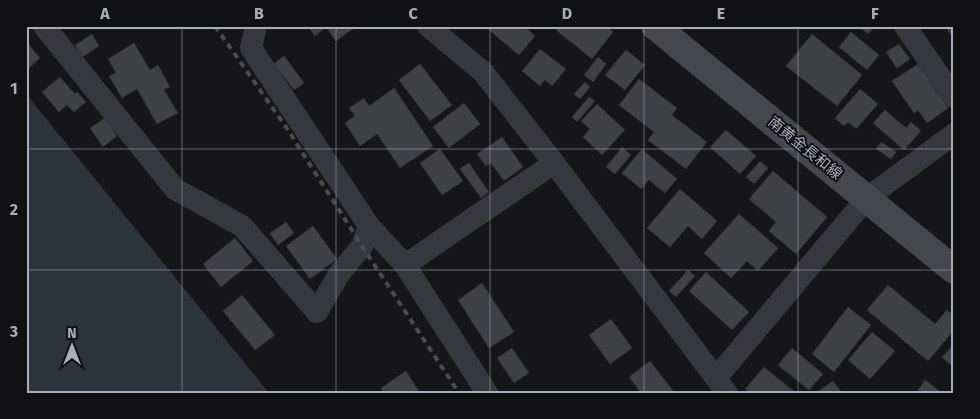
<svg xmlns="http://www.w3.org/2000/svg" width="980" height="419" viewBox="0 0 980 419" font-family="'Fira Sans','Noto Sans JP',sans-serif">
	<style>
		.water { fill: #2c353c }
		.building { fill: #404145; stroke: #303034 }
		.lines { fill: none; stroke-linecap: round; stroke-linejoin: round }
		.street { stroke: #37383d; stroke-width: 22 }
		.secondary { stroke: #45474d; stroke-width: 28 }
		.rail { stroke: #4a4c52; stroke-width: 4; stroke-dasharray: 6 5; stroke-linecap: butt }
		.grid { fill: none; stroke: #a8adb8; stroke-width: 1; stroke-opacity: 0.55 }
		.labels { text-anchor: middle; stroke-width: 4; stroke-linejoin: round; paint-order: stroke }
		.street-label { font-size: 15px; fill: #a8adb8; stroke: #111113 }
		.neatline { fill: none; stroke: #a8adb8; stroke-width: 2 }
		.grid-label { font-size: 16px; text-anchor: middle; font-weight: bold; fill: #a8adb8 }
	</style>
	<rect width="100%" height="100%" fill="#161618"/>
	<polygon class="water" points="26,94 269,393 26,393"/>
	<g class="building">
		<polygon points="308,26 357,26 336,41 326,27 315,36"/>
		<polygon points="484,26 524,26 535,36 519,55"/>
		<polygon points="559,26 606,26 613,32 592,59 556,30"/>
		<polygon points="859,26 875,26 868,34"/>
		<polygon points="945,26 954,26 954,39"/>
		<polygon points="851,32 879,55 867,70 839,47"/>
		<polygon points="92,34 99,46 82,57 75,45"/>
		<polygon points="812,34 862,75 837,106 786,66"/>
		<polygon points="134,43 150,70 158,65 170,87 164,90 178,113 157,124 137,89 122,98 109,76 116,73 108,59"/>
		<polygon points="899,44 910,59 897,68 886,52"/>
		<polygon points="29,45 40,58 28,69 26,47"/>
		<polygon points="540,49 566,69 552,86 545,80 540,86 522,71"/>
		<polygon points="626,50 645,65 625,90 605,75"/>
		<polygon points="284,56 304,83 294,90 274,64"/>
		<polygon points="598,57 606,64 593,82 584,75"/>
		<polygon points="420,64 452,105 430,121 399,80"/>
		<polygon points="918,64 948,108 927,123 918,110 914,113 892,81"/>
		<polygon points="60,77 75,94 77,92 86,102 74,112 67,105 59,112 42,92"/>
		<polygon points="639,79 677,108 672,115 707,142 686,169 648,140 654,132 619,105"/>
		<polygon points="585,82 590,87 580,99 574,94"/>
		<polygon points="394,88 433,146 400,168 377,134 360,146 345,123 355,116 349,108 364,98 369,106"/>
		<polygon points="860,89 878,104 856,129 848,122 844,126 835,118"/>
		<polygon points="589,97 595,101 577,122 572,117"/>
		<polygon points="464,103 480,124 449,148 433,127"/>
		<polygon points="597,104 625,130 602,155 583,137 590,129 581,121"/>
		<polygon points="885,110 906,128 911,122 921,131 904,150 873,123"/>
		<polygon points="105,118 117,136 103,147 90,128"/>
		<polygon points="726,130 756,156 740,174 710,147"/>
		<polygon points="502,137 523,167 504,181 491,163 486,166 477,154"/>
		<polygon points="881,142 896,152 891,159 876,149"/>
		<polygon points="622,147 631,155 615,174 606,167"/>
		<polygon points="440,149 463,181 442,195 420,163"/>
		<polygon points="642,149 677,179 665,193 649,180 641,189 622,173"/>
		<polygon points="760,161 768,168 754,184 746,177"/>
		<polygon points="469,163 489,192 481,198 460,169"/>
		<polygon points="773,171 827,217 796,254 769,231 776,222 749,199"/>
		<polygon points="680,189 717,221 702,239 688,226 670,247 647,228"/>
		<polygon points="739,214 778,248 758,271 747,261 731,278 704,253"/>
		<polygon points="286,222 294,233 278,245 270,233"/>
		<polygon points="313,226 337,259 310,279 286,246"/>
		<polygon points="235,238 253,261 221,287 203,264"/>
		<polygon points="688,270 695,276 676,297 669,291"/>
		<polygon points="706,272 749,312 732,330 689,291"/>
		<polygon points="482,283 514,332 489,348 458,300"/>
		<polygon points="888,285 935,324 947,310 954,315 954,330 928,361 867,310"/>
		<polygon points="242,295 275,335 255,350 223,311"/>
		<polygon points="848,307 871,325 834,372 812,354"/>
		<polygon points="611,319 632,348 610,364 589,335"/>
		<polygon points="872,332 895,351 870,379 848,360"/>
		<polygon points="954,344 954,362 951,365 942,357"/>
		<polygon points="512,348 529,373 514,383 497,358"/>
		<polygon points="792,348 823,374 809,390 778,365"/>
		<polygon points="650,361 674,392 672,393 641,393 629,377"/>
		<polygon points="764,367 796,393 750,393 745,389"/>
		<polygon points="406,371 420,393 384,393 381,388"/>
		<polygon points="925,380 942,393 916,393"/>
		<polygon points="833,381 842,393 816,393"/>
	</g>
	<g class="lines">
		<g class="street">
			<polyline points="44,26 175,189 242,226 317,312 339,274 362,246 369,226"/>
			<polyline points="256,26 251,48 369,226 405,265 487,393"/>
			<polyline points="428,26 483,72 554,163 727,393"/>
			<polyline points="905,26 954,97"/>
			<polyline points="405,265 554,163"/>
			<polyline points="716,378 867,198 954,134"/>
		</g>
		<polyline class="secondary" points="655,26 954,270"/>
		<polyline class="rail" points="215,26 286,127 362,246 459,393"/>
	</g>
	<path class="grid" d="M 182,26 L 182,393M 336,26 L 336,393M 490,26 L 490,393M 644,26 L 644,393M 798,26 L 798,393M 26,149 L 954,149M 26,270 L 954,270"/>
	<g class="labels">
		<g class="street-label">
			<text transform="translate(805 148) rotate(39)" y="5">南黄金長和線</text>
		</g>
	</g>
	<rect width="980" height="419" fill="none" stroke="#111113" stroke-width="55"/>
	<g transform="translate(72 346)" stroke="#111113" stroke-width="4" paint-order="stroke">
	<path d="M0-4L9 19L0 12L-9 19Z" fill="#a8adb8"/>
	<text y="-8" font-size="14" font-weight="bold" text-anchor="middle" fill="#a8adb8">N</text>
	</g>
	<rect x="28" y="28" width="924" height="364" class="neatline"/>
	<g class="grid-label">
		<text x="105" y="19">A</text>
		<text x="259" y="19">B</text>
		<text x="413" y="19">C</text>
		<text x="567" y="19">D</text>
		<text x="721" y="19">E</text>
		<text x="875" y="19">F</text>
		<text x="14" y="94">1</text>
		<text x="14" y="215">2</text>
		<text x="14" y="337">3</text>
	</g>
</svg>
